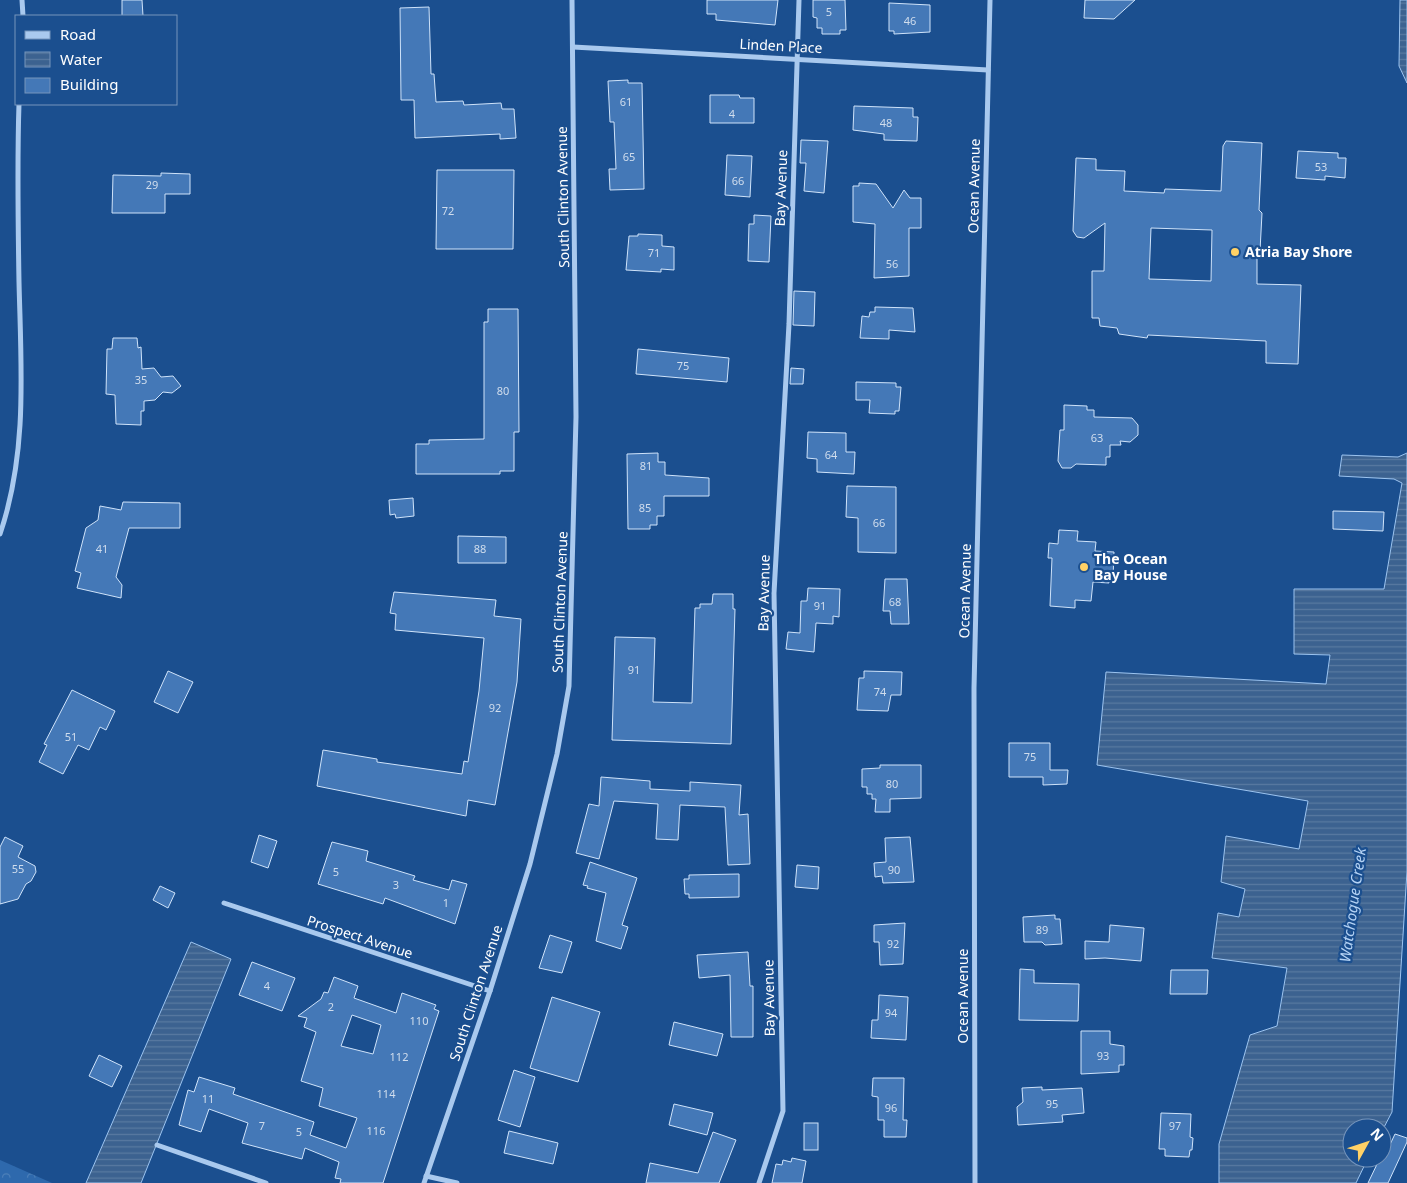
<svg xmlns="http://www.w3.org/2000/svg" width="1407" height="1183" viewBox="0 0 1407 1183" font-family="'Noto Sans',sans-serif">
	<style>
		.forest { fill: url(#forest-crowns) }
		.water { fill: url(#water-rules); stroke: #9cc4f0 }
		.building { fill: #4478b7; stroke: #cfe3fa; fill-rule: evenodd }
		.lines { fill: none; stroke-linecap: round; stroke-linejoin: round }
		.minor { stroke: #a9c9ee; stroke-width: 5 }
		.poi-dot { fill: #ffd166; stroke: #1b4f8f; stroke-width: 2 }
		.labels { text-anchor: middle; stroke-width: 4.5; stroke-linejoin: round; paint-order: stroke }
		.number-label { font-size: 11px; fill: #d0dded }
		.street-label { font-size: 14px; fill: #fff; stroke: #1b4f8f }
		.poi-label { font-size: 14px; font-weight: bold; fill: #fff; stroke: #1b4f8f; text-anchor: start }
		.water-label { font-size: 15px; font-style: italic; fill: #b5d3f5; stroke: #1b4f8f }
	</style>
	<defs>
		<pattern id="forest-crowns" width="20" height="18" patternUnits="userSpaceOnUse" patternTransform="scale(1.25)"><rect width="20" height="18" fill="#2e69ad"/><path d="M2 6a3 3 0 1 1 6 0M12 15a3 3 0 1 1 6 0" fill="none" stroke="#4d80b9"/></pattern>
		<pattern id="water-rules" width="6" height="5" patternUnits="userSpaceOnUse" patternTransform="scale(1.25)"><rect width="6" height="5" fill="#3c6290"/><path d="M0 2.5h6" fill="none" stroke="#597aa1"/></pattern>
	</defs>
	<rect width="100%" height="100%" fill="#1b4f8f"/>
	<polygon class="forest" points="0,1160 52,1183 0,1183"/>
	<g class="water">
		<polygon points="1400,0 1407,0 1407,83 1399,66"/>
		<polygon points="1407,453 1407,871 1392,1112 1382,1131 1382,1128 1352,1128 1352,1158 1368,1158 1356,1183 1219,1183 1219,1144 1250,1035 1277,1026 1287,968 1212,958 1218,913 1239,917 1245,889 1221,882 1226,836 1299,849 1308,801 1097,765 1106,672 1326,684 1330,655 1294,654 1294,589 1384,589 1402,483 1394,479 1339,476 1342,455 1398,457"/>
		<polygon points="191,942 231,959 141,1183 86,1183"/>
	</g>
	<g class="building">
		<polygon points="122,0 142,0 143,16 122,16"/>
		<polygon points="707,0 778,0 775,25 716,20 716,14 707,14"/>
		<polygon points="813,0 845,0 846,30 840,30 840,34 822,34 822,28 817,28 817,18 813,17"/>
		<polygon points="1085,0 1135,0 1114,19 1084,18"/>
		<polygon points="889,3 930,5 930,32 894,34 894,31 889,31"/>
		<polygon points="429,7 431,74 434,74 436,102 463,101 464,105 501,103 502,109 514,109 516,138 500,139 500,134 415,138 414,100 401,100 400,8"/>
		<polygon points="628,80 628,83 642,83 644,189 610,190 609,169 616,169 614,122 610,122 608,81"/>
		<polygon points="710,95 739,95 740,98 754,98 754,123 710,123"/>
		<polygon points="854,106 913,108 913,117 918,117 917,141 884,140 884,134 853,130"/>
		<polygon points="801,140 828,141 824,193 804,191 806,163 800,163"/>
		<path d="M 1226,141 L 1262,143 L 1259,210 L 1262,213 L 1260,251 L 1257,253 L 1257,284 L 1301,285 L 1298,364 L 1266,363 L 1266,341 L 1148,335 L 1147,338 L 1119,334 L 1117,328 L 1100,326 L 1099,318 L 1092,318 L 1092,271 L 1104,271 L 1105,223 L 1084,238 L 1077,237 L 1073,231 L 1076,158 L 1096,159 L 1096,170 L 1125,171 L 1124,191 L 1164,193 L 1165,189 L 1221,191 L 1223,146 ZM 1151,228 L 1212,230 L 1211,281 L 1149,279 Z"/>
		<polygon points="1298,151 1338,153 1338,158 1346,158 1345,178 1325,176 1325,180 1296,178"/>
		<polygon points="727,155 752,156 750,197 725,195"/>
		<polygon points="437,170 514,170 513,249 436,249"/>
		<polygon points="161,173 190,174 190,194 165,194 165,213 112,213 113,175 161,176"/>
		<polygon points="859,183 876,184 893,208 904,190 910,198 921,198 921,228 909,228 909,276 874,278 875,224 853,222 853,186 859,186"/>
		<polygon points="754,215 771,216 769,262 748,261 749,224 754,224"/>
		<polygon points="638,234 662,235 662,246 674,247 674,270 661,269 661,272 626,270 629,236 638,236"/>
		<polygon points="794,291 815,292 814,326 793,325"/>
		<polygon points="875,307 913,308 915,332 889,330 889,339 860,338 862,316 869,317 870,312 875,312"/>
		<polygon points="488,309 518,309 519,432 514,432 514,471 500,471 500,474 416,474 416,444 429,444 429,440 484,439 484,322 488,322"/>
		<polygon points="113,338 137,338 138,348 141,347 142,369 154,368 161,377 173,376 181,386 172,393 163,392 155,400 144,401 144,411 141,411 141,425 116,424 115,395 106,394 107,349 112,349"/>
		<polygon points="638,349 729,358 727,382 636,374"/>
		<polygon points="791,368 804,369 803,384 790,384"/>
		<polygon points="856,382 896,383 896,387 901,387 899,411 895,411 895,414 869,413 870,400 856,400"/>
		<polygon points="1064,405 1087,406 1087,410 1094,410 1094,417 1132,418 1138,425 1138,435 1130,442 1120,441 1121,445 1110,445 1110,457 1106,457 1106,465 1076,464 1071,468 1062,468 1058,461 1060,430 1064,430"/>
		<polygon points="808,432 846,433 846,452 855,452 854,474 817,472 817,459 807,458"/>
		<polygon points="658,453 658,462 665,462 665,475 709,478 709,496 664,496 664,516 657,516 657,525 650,525 650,529 628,529 627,454"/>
		<polygon points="847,486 896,487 896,553 858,552 858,518 846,517"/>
		<polygon points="413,498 414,516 396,518 395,514 390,515 389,500"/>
		<polygon points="123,502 180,503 180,528 129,528 116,577 122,585 121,598 77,588 81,573 75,571 86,528 98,520 100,506 121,510"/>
		<polygon points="1333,511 1384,512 1383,531 1333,529"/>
		<polygon points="1059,530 1078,531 1077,541 1096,542 1095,551 1114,552 1113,579 1109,579 1109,583 1093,582 1091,601 1075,600 1075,608 1050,606 1052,558 1048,558 1049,543 1058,544"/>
		<polygon points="458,536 506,537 506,563 458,563"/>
		<polygon points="885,579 907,579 909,624 891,624 890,611 883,611"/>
		<polygon points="808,588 840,589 839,617 833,616 833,624 816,623 814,652 786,649 788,632 800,633 801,601 807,601"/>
		<polygon points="394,592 496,600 494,616 521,619 517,682 495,805 468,800 466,816 317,786 323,750 377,759 377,762 462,774 464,761 468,762 479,691 484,638 395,630 396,614 390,613"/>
		<polygon points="713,594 733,594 733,609 735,609 731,744 612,740 615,637 655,638 653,702 692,703 695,608 700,608 700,604 712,604"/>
		<polygon points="168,671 193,682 178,713 154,702"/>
		<polygon points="864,671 902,672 901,695 891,695 888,711 857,710 859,678 864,678"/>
		<polygon points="72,690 115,711 106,730 100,727 89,750 78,745 63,774 39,762 47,745 44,744"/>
		<polygon points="1009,743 1050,743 1050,770 1068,770 1067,784 1043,785 1043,777 1009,777"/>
		<polygon points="880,765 921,765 921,798 890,799 890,812 875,812 876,799 872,799 872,794 867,794 867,787 862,787 862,769 880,768"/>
		<polygon points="601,777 650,781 650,789 690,791 690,782 741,785 739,815 748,814 750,864 728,865 725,807 680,805 678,840 656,839 658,804 614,801 599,859 576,853 589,804 599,806"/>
		<polygon points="259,835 277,841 268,868 251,862"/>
		<polygon points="5,837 23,846 18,857 35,866 36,872 31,881 26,884 18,899 0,904 0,847"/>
		<polygon points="910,837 914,882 883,883 882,876 875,877 874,863 886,862 885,838"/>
		<polygon points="332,842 368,851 366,861 415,876 413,880 449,890 452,880 467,884 455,924 385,898 383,904 318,884"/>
		<polygon points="590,862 637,878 622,925 628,927 621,949 596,941 606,893 587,888 588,886 583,885"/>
		<polygon points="797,865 819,867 818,889 795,887"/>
		<polygon points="739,874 739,897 689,898 689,894 685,894 684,879 689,879 689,875"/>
		<polygon points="160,886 175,893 168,908 153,900"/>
		<polygon points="1055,915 1055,919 1060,919 1062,944 1045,945 1042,942 1024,942 1023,917"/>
		<polygon points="905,923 903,964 880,965 879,942 874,942 874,925"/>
		<polygon points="1110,925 1144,928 1141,961 1105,958 1085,959 1085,941 1109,942"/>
		<polygon points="550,935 572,942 562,973 539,968"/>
		<polygon points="748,952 750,986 753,986 753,1037 731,1037 730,975 699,978 697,955"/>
		<polygon points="252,962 295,978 282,1011 239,995"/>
		<polygon points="1020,969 1034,970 1034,983 1079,984 1078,1021 1019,1020"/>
		<polygon points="1171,970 1208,970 1207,994 1170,994"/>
		<path d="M 334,977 L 358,986 L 354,998 L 396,1013 L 402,993 L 436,1005 L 434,1009 L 439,1011 L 383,1183 L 340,1183 L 341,1179 L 335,1178 L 339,1162 L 305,1148 L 302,1159 L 242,1143 L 248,1123 L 209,1109 L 201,1132 L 179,1125 L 188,1090 L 194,1092 L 199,1077 L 235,1088 L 233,1094 L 314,1122 L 310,1135 L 346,1148 L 357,1118 L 319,1106 L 323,1088 L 301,1081 L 316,1032 L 304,1027 L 307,1018 L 298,1016 L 321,999 L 324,992 L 328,993 ZM 352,1015 L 381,1025 L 373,1054 L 341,1046 Z"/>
		<polygon points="879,995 908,997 906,1040 871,1038 872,1020 878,1020"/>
		<polygon points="552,997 600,1012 578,1082 530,1068"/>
		<polygon points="674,1022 723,1034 717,1056 669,1045"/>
		<polygon points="1081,1031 1110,1031 1110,1044 1124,1046 1124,1065 1119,1065 1119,1072 1081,1074"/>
		<polygon points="99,1055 122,1066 112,1087 89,1076"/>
		<polygon points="514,1070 535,1077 520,1127 498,1120"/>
		<polygon points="873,1078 904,1078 903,1120 907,1120 906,1137 884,1137 884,1120 878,1120 878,1097 872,1096"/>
		<polygon points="1042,1087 1042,1090 1082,1088 1084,1113 1062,1115 1063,1122 1018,1125 1017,1107 1023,1102 1022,1088"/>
		<polygon points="674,1104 713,1113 707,1135 669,1125"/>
		<polygon points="1161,1113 1191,1114 1190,1137 1193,1138 1192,1150 1190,1150 1189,1157 1165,1156 1165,1149 1159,1149"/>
		<rect x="804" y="1123" width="14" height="27"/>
		<polygon points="509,1131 558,1143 553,1164 504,1153"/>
		<polygon points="713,1132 736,1140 719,1183 646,1183 650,1163 698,1173"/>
		<polygon points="1395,1134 1407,1138 1407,1142 1388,1183 1368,1183 1380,1158 1382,1158 1382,1152 1386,1153"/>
		<polygon points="792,1158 806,1161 802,1183 772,1183 776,1164 782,1165 783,1160 791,1162"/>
	</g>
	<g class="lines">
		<g class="minor">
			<polyline points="22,0 23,16"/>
			<polyline points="573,47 988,70"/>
			<path d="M 0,534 C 28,452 21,367 19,282 C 18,223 17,163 19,104"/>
			<polyline points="224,903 490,991"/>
			<polyline points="157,1145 266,1183"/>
			<polyline points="426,1176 457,1183"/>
			<polyline points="424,1183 490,991 530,864 557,754 569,686 576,417 572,0"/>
			<polyline points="759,1183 783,1111 774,593 789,324 799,0"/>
			<polyline points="975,1183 974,688 990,0"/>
		</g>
	</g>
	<g class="poi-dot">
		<circle cx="1235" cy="252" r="5"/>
		<circle cx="1084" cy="567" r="5"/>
	</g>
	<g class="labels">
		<g class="number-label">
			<text x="829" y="16">5</text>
			<text x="910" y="25">46</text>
			<text x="626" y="106">61</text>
			<text x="732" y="118">4</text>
			<text x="886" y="127">48</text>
			<text x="629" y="161">65</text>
			<text x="1321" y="171">53</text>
			<text x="738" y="185">66</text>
			<text x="152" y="189">29</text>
			<text x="448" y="215">72</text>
			<text x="654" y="257">71</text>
			<text x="892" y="268">56</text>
			<text x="683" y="370">75</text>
			<text x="141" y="384">35</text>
			<text x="503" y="395">80</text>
			<text x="1097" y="442">63</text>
			<text x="831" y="459">64</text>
			<text x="646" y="470">81</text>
			<text x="645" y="512">85</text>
			<text x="879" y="527">66</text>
			<text x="102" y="553">41</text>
			<text x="480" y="553">88</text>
			<text x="895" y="606">68</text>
			<text x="820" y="610">91</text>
			<text x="634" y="674">91</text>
			<text x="880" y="696">74</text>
			<text x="495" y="712">92</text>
			<text x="71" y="741">51</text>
			<text x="1030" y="761">75</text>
			<text x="892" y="788">80</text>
			<text x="18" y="873">55</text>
			<text x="894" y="874">90</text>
			<text x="336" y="876">5</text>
			<text x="396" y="889">3</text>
			<text x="446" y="907">1</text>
			<text x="1042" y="934">89</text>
			<text x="893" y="948">92</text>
			<text x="267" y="990">4</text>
			<text x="331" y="1011">2</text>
			<text x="891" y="1017">94</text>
			<text x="419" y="1025">110</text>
			<text x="1103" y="1060">93</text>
			<text x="399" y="1061">112</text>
			<text x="386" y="1098">114</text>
			<text x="208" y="1103">11</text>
			<text x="1052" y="1108">95</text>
			<text x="891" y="1112">96</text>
			<text x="262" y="1130">7</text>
			<text x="1175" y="1130">97</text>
			<text x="376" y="1135">116</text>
			<text x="299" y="1136">5</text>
		</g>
		<g class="street-label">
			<text transform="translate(781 46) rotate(3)" y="5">Linden Place</text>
			<text transform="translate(974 186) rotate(-89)" y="5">Ocean Avenue</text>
			<text transform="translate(781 188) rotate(-88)" y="5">Bay Avenue</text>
			<text transform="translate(563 197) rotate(-91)" y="5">South Clinton Avenue</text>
			<text transform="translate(965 591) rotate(-89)" y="5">Ocean Avenue</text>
			<text transform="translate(764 593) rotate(-89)" y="5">Bay Avenue</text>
			<text transform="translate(560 602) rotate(-88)" y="5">South Clinton Avenue</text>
			<text transform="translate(360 937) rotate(18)" y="5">Prospect Avenue</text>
			<text transform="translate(476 993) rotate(-72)" y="5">South Clinton Avenue</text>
			<text transform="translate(963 996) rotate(-90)" y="5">Ocean Avenue</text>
			<text transform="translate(769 998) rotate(-91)" y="5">Bay Avenue</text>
		</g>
		<g class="poi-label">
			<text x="1245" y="257">Atria Bay Shore</text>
			<text x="1094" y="564">The Ocean<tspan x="1094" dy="16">Bay House</tspan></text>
		</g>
		<g class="water-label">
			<text transform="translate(1353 905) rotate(-82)" y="5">Watchogue Creek</text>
		</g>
	</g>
	<rect x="15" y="15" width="162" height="90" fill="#1b4f8f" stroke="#7695bc"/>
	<rect x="25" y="31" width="25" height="8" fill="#a9c9ee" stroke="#7695bc"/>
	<text x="60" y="40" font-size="15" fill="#ffffff">Road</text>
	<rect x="25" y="52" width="25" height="15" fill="url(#water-rules)" stroke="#7695bc"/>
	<text x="60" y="65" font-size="15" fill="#ffffff">Water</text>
	<rect x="25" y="78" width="25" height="15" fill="#4478b7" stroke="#7695bc"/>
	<text x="60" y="90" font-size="15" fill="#ffffff">Building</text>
	<g transform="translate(1367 1143) rotate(50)"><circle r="24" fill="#1b4f8f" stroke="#7695bc"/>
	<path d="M0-4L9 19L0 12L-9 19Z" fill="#ffd166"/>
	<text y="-8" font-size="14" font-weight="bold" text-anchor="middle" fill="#ffffff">N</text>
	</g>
</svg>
